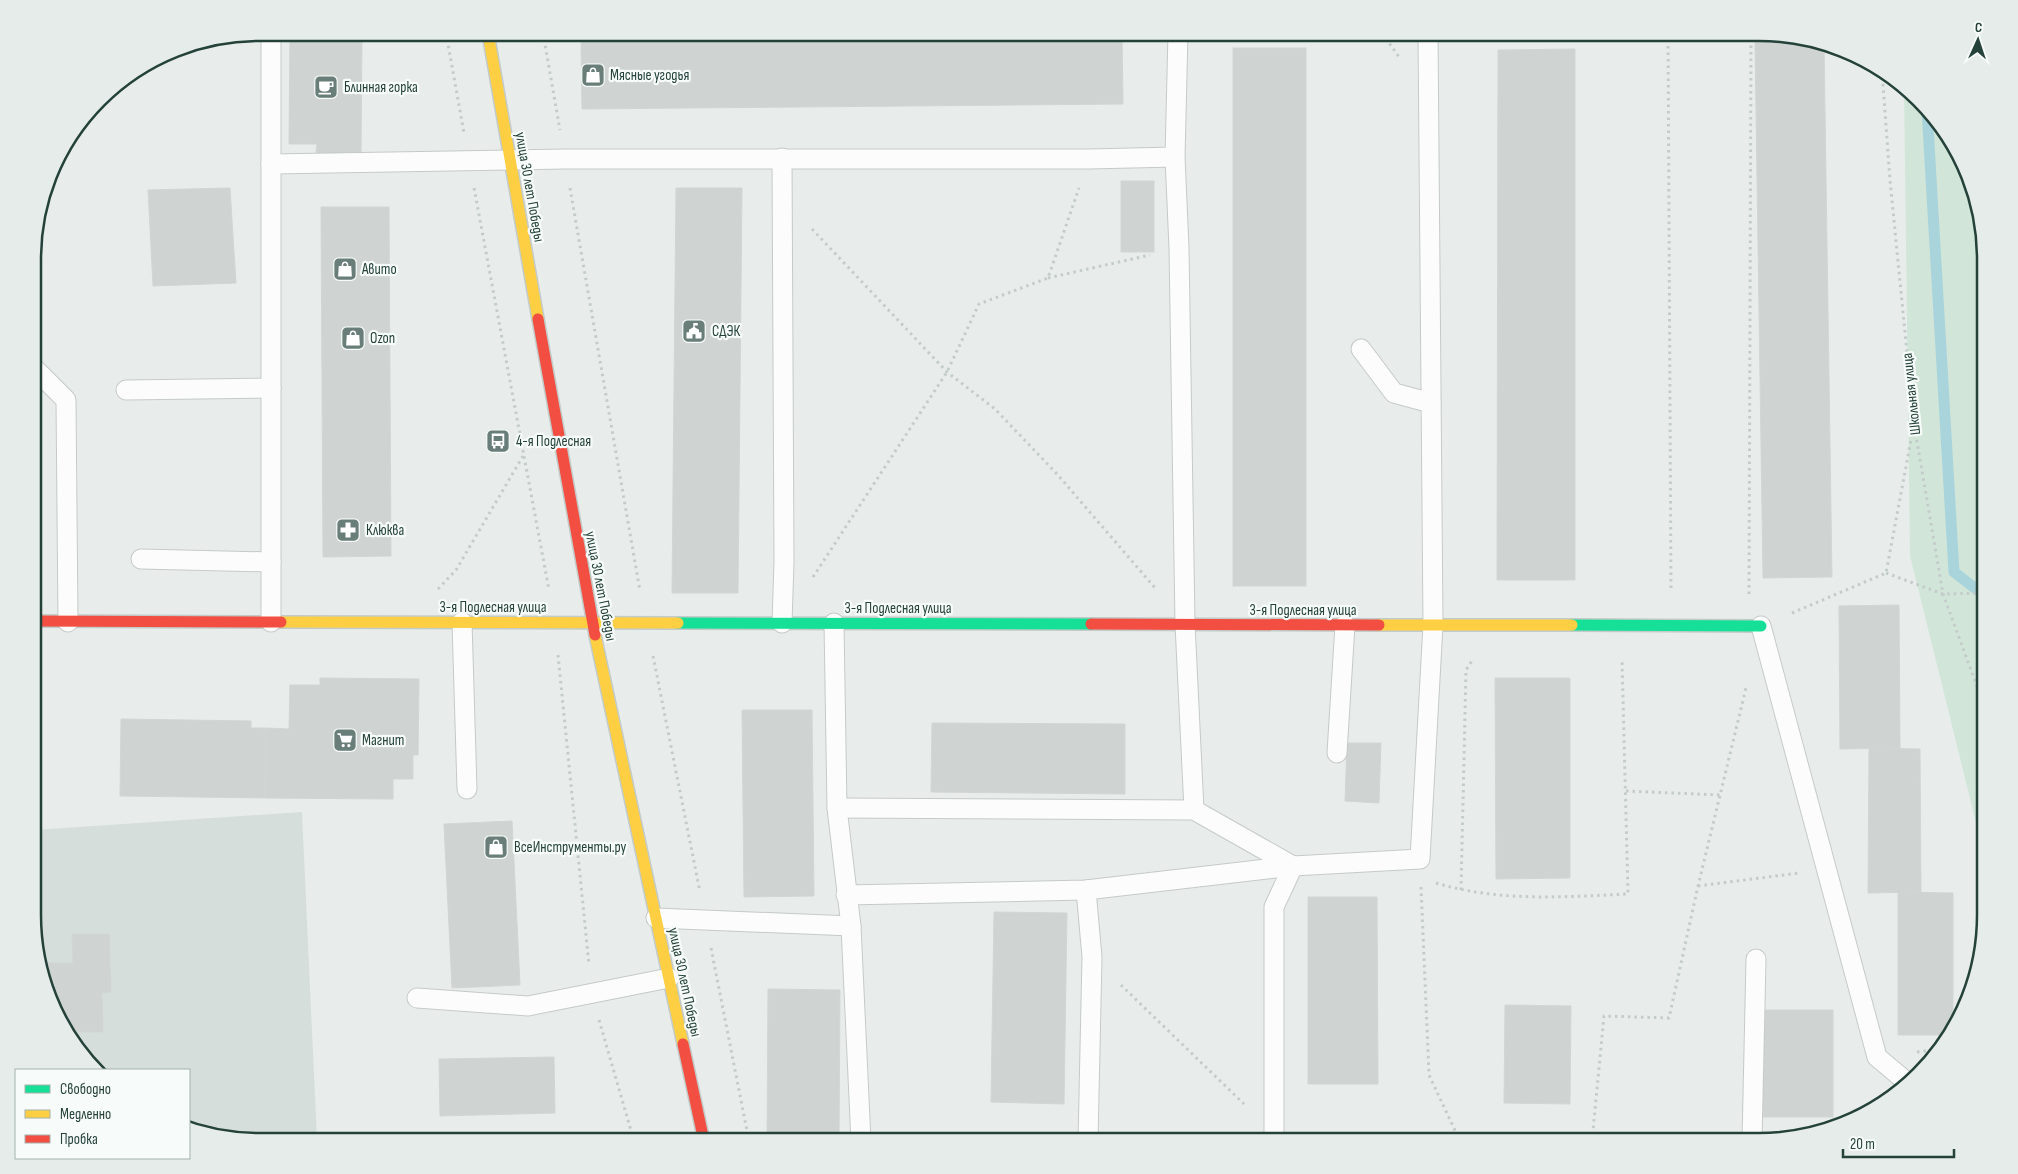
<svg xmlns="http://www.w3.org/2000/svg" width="2018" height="1174" viewBox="0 0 2018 1174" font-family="'Sofia Sans Condensed',sans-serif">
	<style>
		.built { fill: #d6dedb }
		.green { fill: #d1e6d8 }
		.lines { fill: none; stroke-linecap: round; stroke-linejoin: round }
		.stream { stroke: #a9d4db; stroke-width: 11 }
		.building { fill: #cfd4d2; stroke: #d1d6d4 }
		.lane-casing { stroke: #c5cac8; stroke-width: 21 }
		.fast-casing { stroke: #c3cbc8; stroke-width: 14 }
		.slow-casing { stroke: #c3cbc8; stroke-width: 14 }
		.jam-casing { stroke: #c3cbc8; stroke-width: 14 }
		.path { stroke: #c3ccca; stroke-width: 3; stroke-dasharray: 2.5 4; stroke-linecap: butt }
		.lane { stroke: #fcfcfc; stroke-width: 19 }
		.fast { stroke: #16e098; stroke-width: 11 }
		.slow { stroke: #ffcf43; stroke-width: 11 }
		.jam { stroke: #f24e42; stroke-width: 11 }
		.labels { text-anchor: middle; stroke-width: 4.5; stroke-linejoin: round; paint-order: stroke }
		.poi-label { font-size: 15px; fill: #24423a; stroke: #f7fbf9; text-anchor: start }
		.street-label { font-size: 15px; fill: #24423a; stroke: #f7fbf9 }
		.rim { fill: none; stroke: #24423a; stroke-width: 2.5 }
	</style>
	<rect width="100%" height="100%" fill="#e8edeb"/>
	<polygon class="built" points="302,812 317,1139 259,1141 201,1134 189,1129 189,1070 102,1070 71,1040 34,944 34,830"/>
	<polygon class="green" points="1904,88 1919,99 1955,146 1985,244 1985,859 1910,556"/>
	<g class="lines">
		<polyline class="stream" points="1927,109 1954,572 1985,596"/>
	</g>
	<g class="building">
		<polygon points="290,33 362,33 361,153 316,153 317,144 289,144"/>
		<polygon points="1122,34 1123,104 582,109 581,38"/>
		<polygon points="1819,41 1824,43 1832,577 1763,578 1755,42"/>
		<rect x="1233" y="48" width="73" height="538"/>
		<polygon points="1575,49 1575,580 1497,580 1498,50"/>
		<rect x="1121" y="181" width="33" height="71"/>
		<polygon points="230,188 236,283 153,286 148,190"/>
		<polygon points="676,188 742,188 738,593 672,593"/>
		<polygon points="321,207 389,207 391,556 323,557"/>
		<polygon points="1899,605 1900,748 1840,749 1839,606"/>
		<polygon points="320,678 419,679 418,755 413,755 413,779 393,779 393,799 265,798 266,728 289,729 290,685 320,685"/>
		<polygon points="1495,678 1570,678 1570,878 1496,879"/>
		<polygon points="742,710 812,710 814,896 744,897"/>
		<polygon points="121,719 251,721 251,728 266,728 265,798 120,796"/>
		<polygon points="932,723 1125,724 1125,794 931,792"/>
		<polygon points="1347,743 1381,743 1379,803 1345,801"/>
		<polygon points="1869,748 1920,749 1921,892 1868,893"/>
		<polygon points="512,821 520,985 452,988 444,824"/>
		<polygon points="1898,892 1953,893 1953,1030 1950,1035 1898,1035"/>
		<polygon points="1308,897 1377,897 1378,1084 1308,1084"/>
		<polygon points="994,912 1067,913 1064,1104 991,1102"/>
		<polygon points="72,934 109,934 111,992 102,993 103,1032 68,1032 42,963 73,963"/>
		<polygon points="768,989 840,990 839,1141 767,1141"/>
		<polygon points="1505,1005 1571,1006 1570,1104 1504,1103"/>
		<rect x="1761" y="1010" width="72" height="107"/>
		<polygon points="554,1057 555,1113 440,1116 439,1059"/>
	</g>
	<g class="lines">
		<g class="lane-casing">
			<g id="lane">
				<polyline points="1178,33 1175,157 1179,248 1185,624 1194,810"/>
				<polyline points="782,158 784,562 782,623"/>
				<polyline points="271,164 565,159 1089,159 1175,157"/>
				<polyline points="1361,349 1394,393 1431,403"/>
				<polyline points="34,368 66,400 68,622"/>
				<polyline points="126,390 271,388"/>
				<polyline points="141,559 271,562"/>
				<polyline points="271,622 271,33"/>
				<polyline points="462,622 467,789"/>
				<polyline points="834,623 837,808 851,926 861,1141"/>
				<polyline points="1761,626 1877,1057 1908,1083"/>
				<polyline points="1337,753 1345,625"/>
				<polyline points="837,808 1194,810 1293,866"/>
				<polyline points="1086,890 1092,957 1088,1141"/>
				<polyline points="846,895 1086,890 1293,866 1420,859 1433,625 1428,33"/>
				<polyline points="656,918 851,926"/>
				<polyline points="417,998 528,1006 669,978"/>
				<polyline points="1274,1141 1274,907 1293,866"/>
				<polyline points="1752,1141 1756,959"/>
			</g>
		</g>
		<g class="fast-casing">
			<g id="fast">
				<polyline points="678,623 1091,624"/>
				<polyline points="1572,625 1761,626"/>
			</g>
		</g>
		<g class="slow-casing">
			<g id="slow">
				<polyline points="488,33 538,319"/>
				<polyline points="281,622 678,623"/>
				<polyline points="1379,625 1572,625"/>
				<polyline points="595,635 683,1044"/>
			</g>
		</g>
		<g class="jam-casing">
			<g id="jam">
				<polyline points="538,319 595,635"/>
				<polyline points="34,621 281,622"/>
				<polyline points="1091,624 1379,625"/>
				<polyline points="683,1044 704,1141"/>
			</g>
		</g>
		<g class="path">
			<polyline points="446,33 464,133"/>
			<polyline points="543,33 560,130"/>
			<polyline points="1382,33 1399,57"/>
			<polyline points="1668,33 1671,592"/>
			<polyline points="1882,71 1890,180 1914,424 1943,594 1985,708"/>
			<polyline points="474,188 549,590"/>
			<polyline points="570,188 640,591"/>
			<polyline points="812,229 947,372 995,409 1057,474 1156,589"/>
			<polyline points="1048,278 1150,255"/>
			<polyline points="1886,573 1943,594 1985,593"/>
			<polyline points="813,577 947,372 979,304 1048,278 1079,188"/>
			<polyline points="438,589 456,570 523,456"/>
			<polyline points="1749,594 1751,33"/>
			<polyline points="1792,613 1886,573 1914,424"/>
			<polyline points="558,655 589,965"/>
			<polyline points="653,656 700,892"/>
			<polyline points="1626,791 1720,795"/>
			<path d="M 1436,883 C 1499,902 1563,897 1628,894 L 1622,659"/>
			<polyline points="1698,886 1799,873"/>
			<polyline points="1421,887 1429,1075 1460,1141"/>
			<polyline points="1461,890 1466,670 1473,659"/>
			<polyline points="711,948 749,1141"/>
			<polyline points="1121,985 1244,1104"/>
			<polyline points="599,1020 634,1141"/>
			<polyline points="1917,1052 1939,1049"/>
			<polyline points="1592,1141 1604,1016 1669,1018 1698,886 1746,688"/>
		</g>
		<use href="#lane" class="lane"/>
		<use href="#fast" class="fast"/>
		<use href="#slow" class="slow"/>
		<use href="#jam" class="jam"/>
	</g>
	<defs>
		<g id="shop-square" transform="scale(1.25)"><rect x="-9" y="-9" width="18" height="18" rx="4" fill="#697e78" stroke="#f7fbf9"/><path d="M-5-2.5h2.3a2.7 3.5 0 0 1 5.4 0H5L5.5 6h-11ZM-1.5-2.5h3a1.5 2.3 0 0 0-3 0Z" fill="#fff"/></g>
		<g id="cafe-square" transform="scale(1.25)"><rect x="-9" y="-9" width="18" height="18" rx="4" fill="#697e78" stroke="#f7fbf9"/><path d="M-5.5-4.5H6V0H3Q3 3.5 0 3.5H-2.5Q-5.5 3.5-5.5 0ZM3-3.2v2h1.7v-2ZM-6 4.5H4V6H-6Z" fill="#fff"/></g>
		<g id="civic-square" transform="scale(1.25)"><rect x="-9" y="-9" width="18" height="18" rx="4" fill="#697e78" stroke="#f7fbf9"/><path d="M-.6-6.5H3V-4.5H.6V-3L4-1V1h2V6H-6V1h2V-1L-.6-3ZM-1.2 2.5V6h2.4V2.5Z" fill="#fff"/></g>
		<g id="bus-square" transform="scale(1.25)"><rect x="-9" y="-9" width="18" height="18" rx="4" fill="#697e78" stroke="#f7fbf9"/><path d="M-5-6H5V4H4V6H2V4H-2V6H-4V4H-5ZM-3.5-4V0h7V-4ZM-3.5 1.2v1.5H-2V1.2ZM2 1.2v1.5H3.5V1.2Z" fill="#fff"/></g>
		<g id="pharmacy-square" transform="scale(1.25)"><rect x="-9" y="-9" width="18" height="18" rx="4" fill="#697e78" stroke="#f7fbf9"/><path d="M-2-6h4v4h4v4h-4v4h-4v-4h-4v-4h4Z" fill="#fff"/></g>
		<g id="supermarket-square" transform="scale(1.25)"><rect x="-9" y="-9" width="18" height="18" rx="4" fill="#697e78" stroke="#f7fbf9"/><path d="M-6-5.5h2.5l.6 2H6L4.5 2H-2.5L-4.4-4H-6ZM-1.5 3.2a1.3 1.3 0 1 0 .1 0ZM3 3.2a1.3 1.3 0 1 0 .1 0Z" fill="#fff"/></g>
	</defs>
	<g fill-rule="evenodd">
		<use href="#shop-square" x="593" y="75"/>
		<use href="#cafe-square" x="326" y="87"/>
		<use href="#shop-square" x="345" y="269"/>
		<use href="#civic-square" x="694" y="331"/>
		<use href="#shop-square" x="353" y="338"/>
		<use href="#bus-square" x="498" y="441"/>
		<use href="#pharmacy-square" x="348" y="530"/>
		<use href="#supermarket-square" x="345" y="740"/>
		<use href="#shop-square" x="496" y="847"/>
	</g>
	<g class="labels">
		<g class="poi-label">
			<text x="610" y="80">Мясные угодья</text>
			<text x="344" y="92">Блинная горка</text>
			<text x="362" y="274">Авито</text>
			<text x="712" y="336">СДЭК</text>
			<text x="370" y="343">Ozon</text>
			<text x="516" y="446">4-я Подлесная</text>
			<text x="366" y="535">Клюква</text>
			<text x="362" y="745">Магнит</text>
			<text x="514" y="852">ВсеИнструменты.ру</text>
		</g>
		<g class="street-label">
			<text transform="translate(530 187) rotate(80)" y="5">улица 30 лет Победы</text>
			<text transform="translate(1911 394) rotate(-96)" y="5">Школьная улица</text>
			<text transform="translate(601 586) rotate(79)" y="5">улица 30 лет Победы</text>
			<text x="493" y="612">3-я Подлесная улица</text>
			<text x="898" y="613">3-я Подлесная улица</text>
			<text x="1303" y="615">3-я Подлесная улица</text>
			<text transform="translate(685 982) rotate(78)" y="5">улица 30 лет Победы</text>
		</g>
	</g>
	<path d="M0 0H2018V1174H0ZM259 41H1759A218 218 0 0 1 1977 259V915A218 218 0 0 1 1759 1133H259A218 218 0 0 1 41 915V259A218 218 0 0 1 259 41Z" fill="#e6ecea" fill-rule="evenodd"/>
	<path class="rim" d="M259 41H1759A218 218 0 0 1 1977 259V915A218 218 0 0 1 1759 1133H259A218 218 0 0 1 41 915V259A218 218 0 0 1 259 41Z"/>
	<rect x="15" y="1069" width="175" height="90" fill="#f7fbf9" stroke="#a3b1ad"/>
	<rect x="25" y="1085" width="25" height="8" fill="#16e098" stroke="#a3b1ad"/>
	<text x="60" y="1094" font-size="15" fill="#24423a">Свободно</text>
	<rect x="25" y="1110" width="25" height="8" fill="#ffcf43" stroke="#a3b1ad"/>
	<text x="60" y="1119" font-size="15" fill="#24423a">Медленно</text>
	<rect x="25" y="1135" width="25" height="8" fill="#f24e42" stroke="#a3b1ad"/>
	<text x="60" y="1144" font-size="15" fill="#24423a">Пробка</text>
	<g transform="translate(1978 40) rotate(3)" stroke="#f7fbf9" stroke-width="4" paint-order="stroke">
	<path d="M0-4L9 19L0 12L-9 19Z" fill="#24423a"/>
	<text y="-8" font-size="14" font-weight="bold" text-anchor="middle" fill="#24423a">С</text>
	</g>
	<path d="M1843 1149v8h111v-8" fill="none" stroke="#24423a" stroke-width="2.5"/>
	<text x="1850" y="1149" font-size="15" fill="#24423a" stroke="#f7fbf9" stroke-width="4" paint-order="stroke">20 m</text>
</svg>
